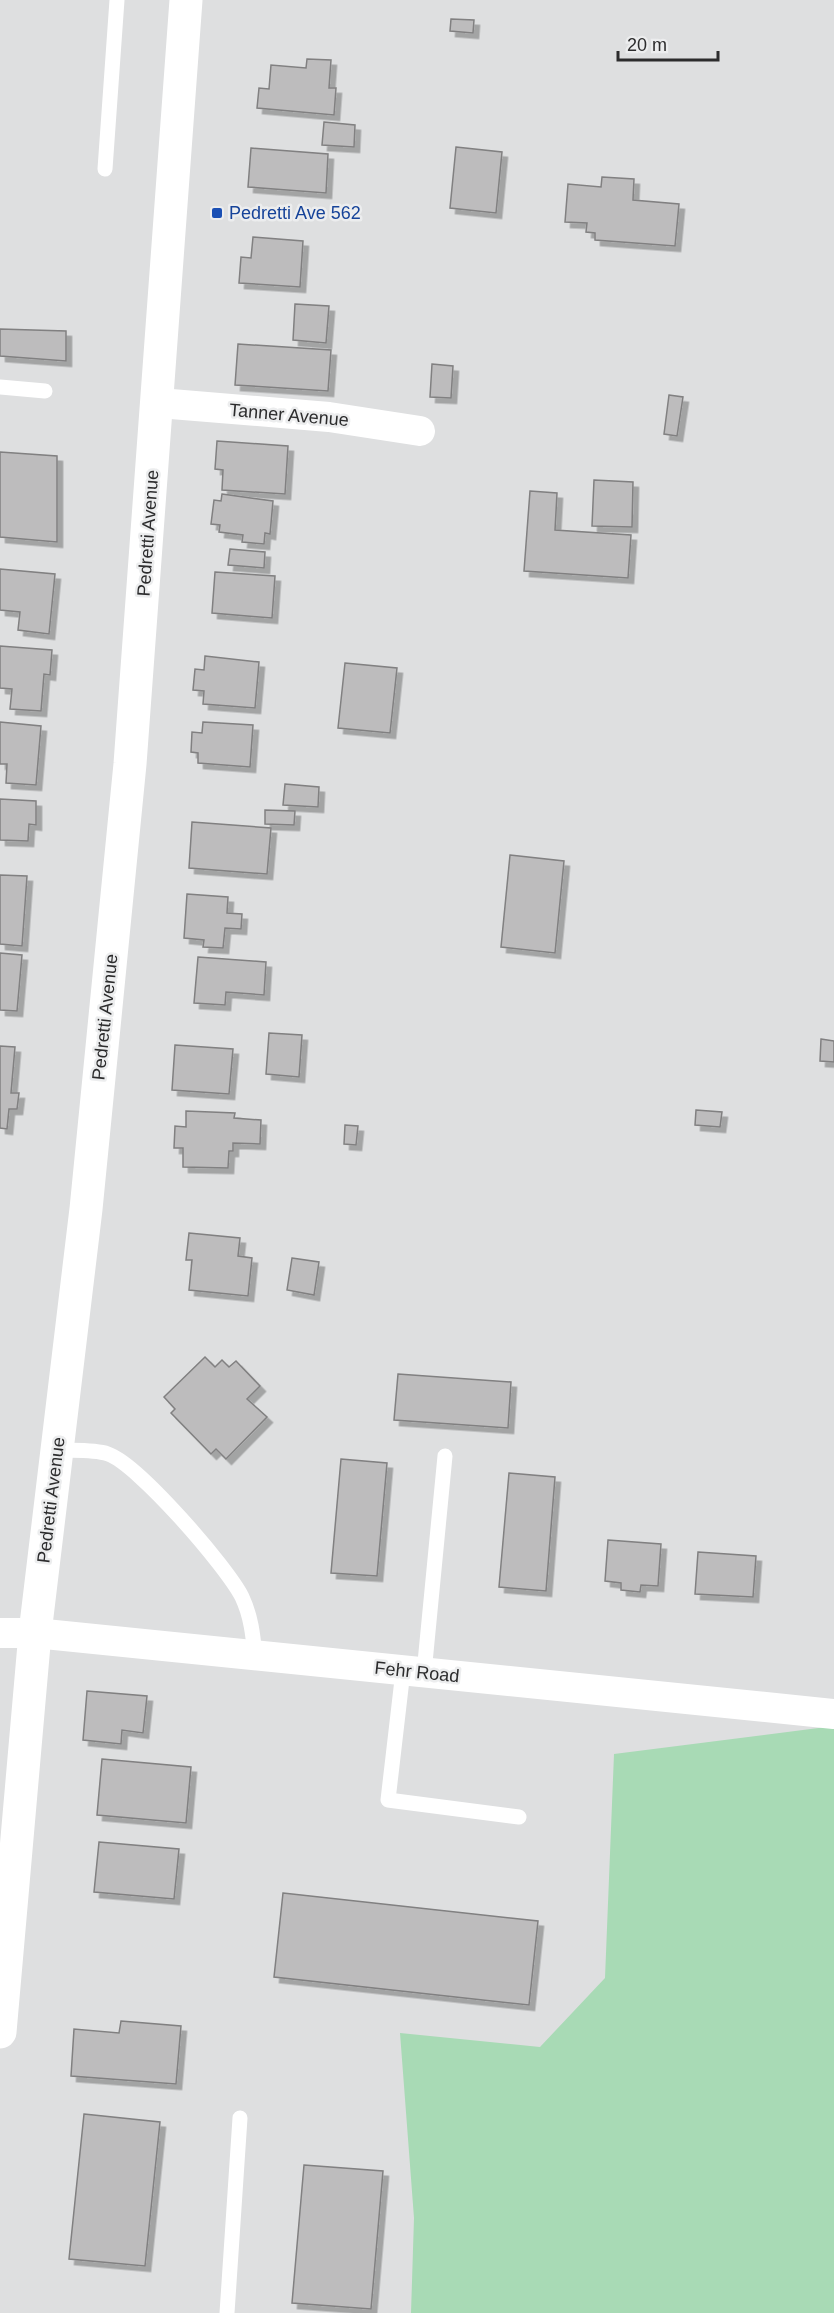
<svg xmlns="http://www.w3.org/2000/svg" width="834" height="2313" viewBox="0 0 834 2313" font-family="Arial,sans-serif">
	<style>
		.green { fill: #a8dab5 }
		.building { fill: #bdbcbd; stroke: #818081; stroke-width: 1.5; filter: url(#shadow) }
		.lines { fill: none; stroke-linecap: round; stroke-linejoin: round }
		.service { stroke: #fff; stroke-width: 15 }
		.minor { stroke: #fff; stroke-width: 30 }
		.tertiary { stroke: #fff; stroke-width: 33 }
		.transit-dot { fill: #1a4fb4; stroke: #ecedee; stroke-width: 2 }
		.labels { text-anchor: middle; stroke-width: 5; stroke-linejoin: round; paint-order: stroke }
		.transit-label { font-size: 18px; fill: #164399; stroke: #ecedee; text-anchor: start }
		.street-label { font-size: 18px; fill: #2c2c2d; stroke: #ecedee }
	</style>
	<defs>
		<filter id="shadow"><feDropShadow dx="5.5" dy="5.5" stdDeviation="0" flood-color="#0004"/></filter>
	</defs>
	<rect width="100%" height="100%" fill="#dedfe0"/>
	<polygon class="green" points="834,1726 834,2313 411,2313 414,2218 400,2033 540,2047 605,1978 614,1754"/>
	<g class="building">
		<polygon points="451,19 474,20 473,33 450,31"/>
		<polygon points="307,59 331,60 329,88 336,88 334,115 257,108 259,88 269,89 271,65 306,68"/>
		<polygon points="324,122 355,125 354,147 322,145"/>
		<polygon points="456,147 502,152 496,213 450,208"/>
		<polygon points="251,148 328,154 326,193 248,187"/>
		<polygon points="602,177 634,179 633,200 679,204 675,246 595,240 595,233 586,232 587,223 565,222 568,184 601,187"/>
		<polygon points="253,237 303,241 300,287 239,283 241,257 251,258"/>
		<polygon points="295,304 329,306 326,343 293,340"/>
		<polygon points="0,329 66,331 66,361 0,356"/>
		<polygon points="238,344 331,350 328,391 235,385"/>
		<polygon points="432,364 453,366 451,398 430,397"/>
		<polygon points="669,395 683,397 677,436 664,434"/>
		<polygon points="217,441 288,446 285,494 222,490 223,470 215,469"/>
		<polygon points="0,452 57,456 57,542 0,537"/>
		<polygon points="594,480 633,482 632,527 592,526"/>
		<polygon points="530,491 557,493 555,530 631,535 628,578 524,571"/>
		<polygon points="222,494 273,501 270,534 265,533 264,544 242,542 243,535 219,532 220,525 211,524 214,500 221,501"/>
		<polygon points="230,549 265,552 264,568 228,565"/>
		<polygon points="0,569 55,574 49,634 18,630 20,612 0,610"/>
		<polygon points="215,572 275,576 272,618 212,613"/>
		<polygon points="0,646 52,650 50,675 44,674 41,711 10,709 12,689 0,688"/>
		<polygon points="205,656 259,662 255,708 203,704 204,691 193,690 195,669 204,670"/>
		<polygon points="345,663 397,668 390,733 338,728"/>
		<polygon points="0,722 41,726 36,785 6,783 7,764 0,764"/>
		<polygon points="203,722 253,725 250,767 198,763 198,753 191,752 192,732 202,733"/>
		<polygon points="285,784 319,787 318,807 283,805"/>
		<polygon points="0,799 36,801 36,825 29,824 28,841 0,840"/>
		<polygon points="265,810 295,811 294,825 265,824"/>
		<polygon points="192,822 271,828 267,874 189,868"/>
		<polygon points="510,855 564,861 555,953 501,947"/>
		<polygon points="0,875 27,876 22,946 0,944"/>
		<polygon points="187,894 228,897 227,913 242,914 241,929 225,928 223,948 203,947 204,940 184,938"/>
		<polygon points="0,953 22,955 17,1011 0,1010"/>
		<polygon points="198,957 266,962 264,995 226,992 225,1005 194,1003"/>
		<polygon points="269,1033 302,1035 299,1077 266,1074"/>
		<polygon points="821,1039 834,1041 834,1062 820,1061"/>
		<polygon points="175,1045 233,1049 229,1094 172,1090"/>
		<polygon points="0,1046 15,1047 11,1093 19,1093 17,1109 9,1109 7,1129 0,1128"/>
		<polygon points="696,1110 722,1112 720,1127 695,1125"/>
		<polygon points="186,1111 235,1113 234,1118 261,1120 260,1144 233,1143 233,1151 229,1151 228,1168 183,1167 183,1148 174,1148 175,1126 186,1127"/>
		<polygon points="345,1125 358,1126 356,1145 344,1144"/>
		<polygon points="189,1233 240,1238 238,1256 252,1258 248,1296 189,1290 192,1260 186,1260"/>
		<polygon points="292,1258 319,1262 314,1295 287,1290"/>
		<polygon points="205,1357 215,1367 222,1360 229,1367 236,1361 260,1386 247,1399 267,1417 226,1459 216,1449 211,1454 171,1413 175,1409 164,1397"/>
		<polygon points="398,1374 511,1382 508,1428 394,1420"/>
		<polygon points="341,1459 387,1463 377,1576 331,1573"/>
		<polygon points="509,1473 555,1477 546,1591 499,1587"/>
		<polygon points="608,1540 661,1544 658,1586 641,1585 640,1592 621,1590 621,1583 605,1581"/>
		<polygon points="698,1552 756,1556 753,1597 695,1594"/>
		<polygon points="87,1691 147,1696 143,1733 122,1730 121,1744 83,1740"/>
		<polygon points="102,1759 191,1767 186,1823 97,1815"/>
		<polygon points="99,1842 179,1849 174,1899 94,1892"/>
		<polygon points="283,1893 538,1921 529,2005 274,1977"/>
		<polygon points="121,2021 181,2026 176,2084 71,2076 74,2029 119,2033"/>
		<polygon points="84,2114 160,2122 145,2266 69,2259"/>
		<polygon points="304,2165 383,2171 371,2309 292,2303"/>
	</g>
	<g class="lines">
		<g class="service">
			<polyline points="105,169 117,0"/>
			<polyline points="0,387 45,391"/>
			<path d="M 57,1450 C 72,1451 93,1449 108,1454 C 138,1464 227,1567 242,1597 C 251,1616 253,1635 255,1656"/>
			<polyline points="403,1671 388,1800 519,1817"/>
			<polyline points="424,1673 445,1456"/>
			<polyline points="227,2313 240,2118"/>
		</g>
		<g class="minor">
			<polyline points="159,403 329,417 420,431"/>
			<polyline points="0,1633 35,1633 834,1714"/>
		</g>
		<polyline class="tertiary" points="0,2032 35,1633 86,1209 130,764 186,0"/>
	</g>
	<rect class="transit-dot" x="211" y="207" width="12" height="12" rx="3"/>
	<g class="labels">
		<g class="transit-label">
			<text x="229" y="219">Pedretti Ave 562</text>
		</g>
		<g class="street-label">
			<text transform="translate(289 415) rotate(5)" y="6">Tanner Avenue</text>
			<text transform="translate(148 533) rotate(-86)" y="6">Pedretti Avenue</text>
			<text transform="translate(105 1017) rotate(-84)" y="6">Pedretti Avenue</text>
			<text transform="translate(51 1500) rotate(-83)" y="6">Pedretti Avenue</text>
			<text transform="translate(417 1672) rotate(6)" y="6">Fehr Road</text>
		</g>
	</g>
	<path d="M618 51v9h100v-9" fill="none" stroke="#2c2c2d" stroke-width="3"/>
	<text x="627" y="51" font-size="18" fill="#2c2c2d" stroke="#ecedee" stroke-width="4.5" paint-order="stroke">20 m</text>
</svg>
